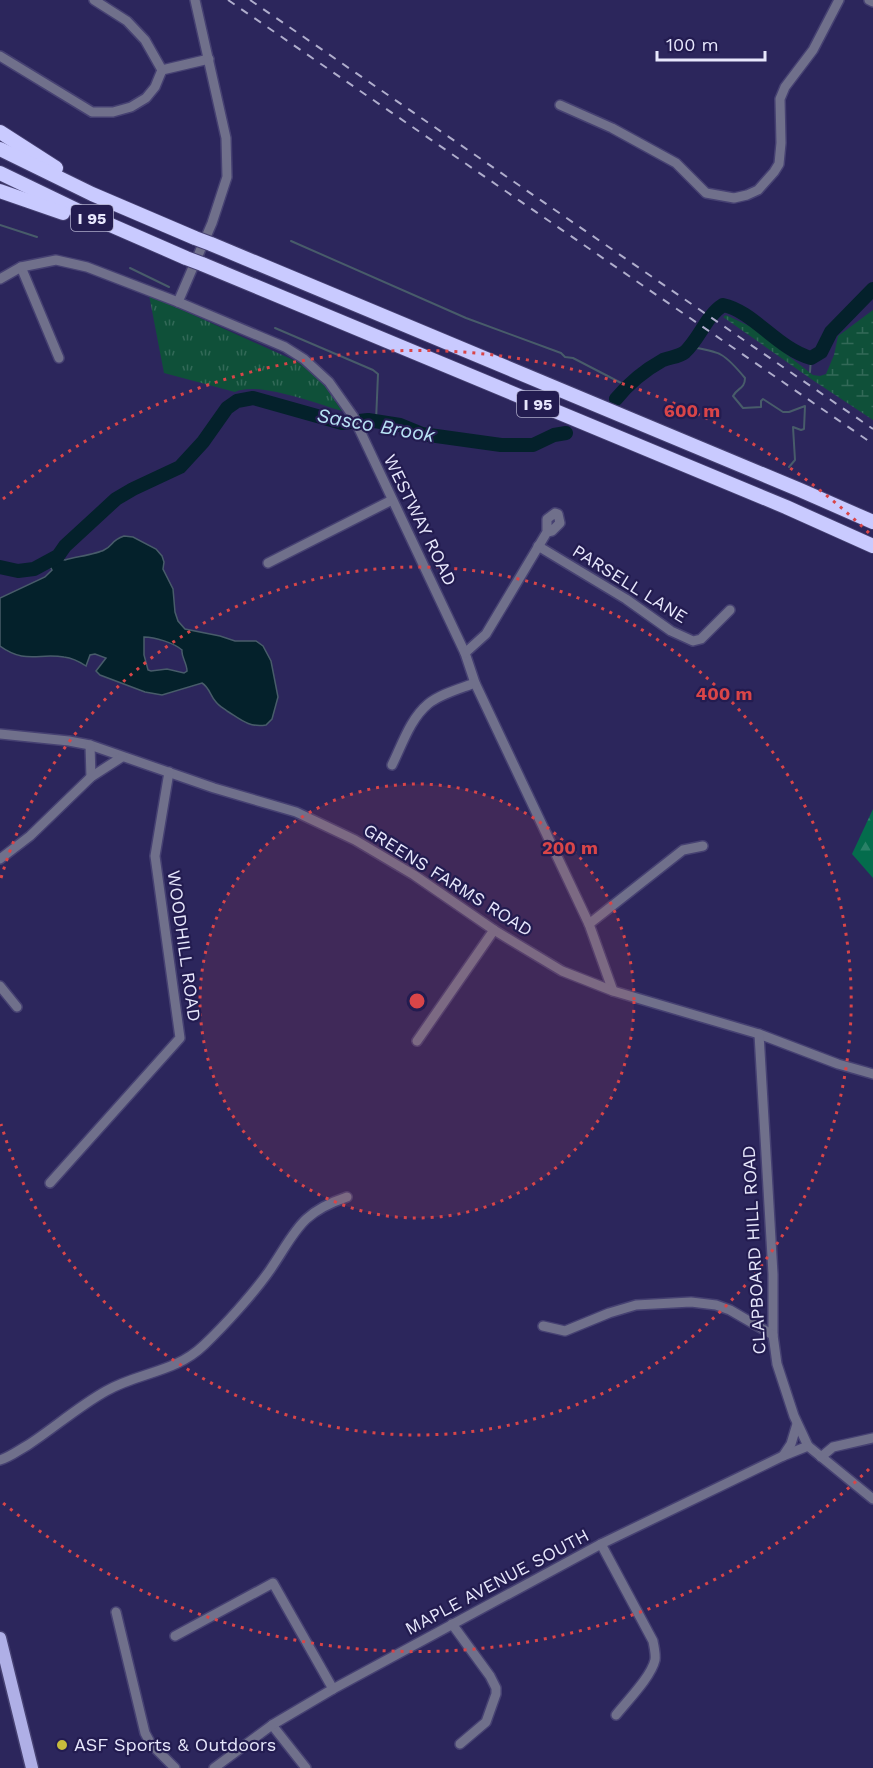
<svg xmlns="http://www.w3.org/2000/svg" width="873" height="1768" viewBox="0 0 873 1768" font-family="'Work Sans',sans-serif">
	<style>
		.grass { fill: url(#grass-tufts) }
		.forest { fill: url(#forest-firs) }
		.wetland { fill: url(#wetland-marsh) }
		.water { fill: #04212b; stroke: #485c6a; stroke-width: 1.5; fill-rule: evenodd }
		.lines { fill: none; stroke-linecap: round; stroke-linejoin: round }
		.stream { stroke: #485c6a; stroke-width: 2 }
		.river { stroke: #04212b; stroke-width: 14 }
		.minor-casing { stroke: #464172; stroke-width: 12 }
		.major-casing { stroke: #464172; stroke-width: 15 }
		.highway-casing { stroke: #464172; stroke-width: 16 }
		.minor { stroke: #70708b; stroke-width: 9 }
		.major { stroke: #afafe6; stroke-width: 12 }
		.highway { stroke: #c9caff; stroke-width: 14 }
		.rail { stroke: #afadcc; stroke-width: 2; stroke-dasharray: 8 8; stroke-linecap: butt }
		.highway-bridge-casing { stroke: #464172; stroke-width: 16; stroke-linecap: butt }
		.highway-bridge { stroke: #c9caff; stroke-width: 14 }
		.ring { fill: none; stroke: #d94548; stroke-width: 3; stroke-dasharray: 3 6 }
		.poi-dot { fill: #c7bb3c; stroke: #231c50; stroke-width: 2 }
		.labels { text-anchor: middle; stroke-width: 4.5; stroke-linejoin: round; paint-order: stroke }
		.shield { fill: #231c50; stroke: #acaac8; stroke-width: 1.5 }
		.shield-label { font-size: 16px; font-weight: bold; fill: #e7e7fc }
		.street-label { font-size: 18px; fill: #e7e7fc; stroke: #231c50 }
		.poi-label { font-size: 18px; fill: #e7e7fc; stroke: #231c50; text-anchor: start }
		.water-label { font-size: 20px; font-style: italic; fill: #b7e2f4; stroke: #231c50 }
		.centre { fill: #d94548; stroke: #231c50; stroke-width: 3 }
		.ring-label { font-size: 18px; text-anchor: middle; font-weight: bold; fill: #d94548; stroke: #231c50; stroke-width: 4.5; stroke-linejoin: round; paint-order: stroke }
	</style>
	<defs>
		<pattern id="grass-tufts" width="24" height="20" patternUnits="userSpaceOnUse" patternTransform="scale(1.5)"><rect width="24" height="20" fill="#0f5039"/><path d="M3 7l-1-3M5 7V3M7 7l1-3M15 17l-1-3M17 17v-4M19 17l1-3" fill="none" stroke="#326957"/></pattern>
		<pattern id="forest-firs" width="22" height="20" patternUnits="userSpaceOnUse" patternTransform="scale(1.5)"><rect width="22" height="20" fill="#046c4c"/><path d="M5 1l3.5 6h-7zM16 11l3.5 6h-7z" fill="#298167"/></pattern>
		<pattern id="wetland-marsh" width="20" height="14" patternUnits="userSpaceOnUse" patternTransform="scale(1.5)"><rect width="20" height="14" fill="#0f5039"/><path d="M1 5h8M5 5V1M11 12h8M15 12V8" fill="none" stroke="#326957"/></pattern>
	</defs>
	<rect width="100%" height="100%" fill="#2c265c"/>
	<path class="grass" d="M 149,295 L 309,367 L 322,382 L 342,411 C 317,404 258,381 235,392 L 164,373 Z"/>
	<polygon class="forest" points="873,809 873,878 852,854"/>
	<polygon class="wetland" points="873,310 873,420 814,381 723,317 726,315 751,327 813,375 820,376 826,374 834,355 838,336"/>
	<path class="water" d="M 124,536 L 133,537 L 156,549 L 162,556 L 164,562 L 163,569 L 173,589 L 175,612 L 178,621 L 185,629 L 220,636 L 235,641 L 256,641 L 263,646 L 271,661 L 278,697 L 272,719 L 266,725 C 249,728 240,719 227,711 C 223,708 219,706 216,702 C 210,696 210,688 202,683 L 162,695 L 145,692 L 100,675 L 96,671 L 106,658 L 95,654 L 90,655 L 86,666 C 80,662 72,658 64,657 C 38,653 25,664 0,646 L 0,598 L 45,577 L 52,570 L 50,566 L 61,559 L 65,560 C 75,557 97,554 104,550 C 114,545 110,541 124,536 ZM 144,637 C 155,637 174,643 182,650 C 181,657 187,663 187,671 L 184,673 L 167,669 L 151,671 L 148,670 L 144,655 Z"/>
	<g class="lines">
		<g class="stream">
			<polyline points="0,225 37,237"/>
			<polyline points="291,241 466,318 561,353 565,357 573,358 627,386"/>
			<polyline points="130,268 169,287"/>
			<polyline points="275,328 373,370 378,374 376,421"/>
			<path d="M 689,347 C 721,351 725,354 745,378 C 745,389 737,388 733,396 L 743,408 L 761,407 L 761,401 L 763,399 L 783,412 L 789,412 L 805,406 L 804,429 L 801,430 L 793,427 L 795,460 L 789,467"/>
			<polyline points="810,372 811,358"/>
		</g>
		<g class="river">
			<path d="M 616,399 C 629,383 645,370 663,360 C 670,357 679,357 685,352 C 700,338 706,316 723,305 C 753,311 778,349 811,358 L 821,352 L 831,332 L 873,289"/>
			<polyline points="0,567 18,571 34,569 58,556 65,546 116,499 133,489 180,467 203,442 227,408 237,401 253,398 342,423 368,420 400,425 422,434 501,445 533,445 554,435 566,433"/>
		</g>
		<g class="minor-casing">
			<g id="minor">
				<polyline points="94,0 127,21 145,40 162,70"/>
				<polyline points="869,0 873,2"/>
				<polyline points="0,56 92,112 113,112 131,107 146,98 155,87 162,70 209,59"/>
				<polyline points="560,105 612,128 676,163 706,193 734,198 747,195 758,190 774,172 779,164 781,143 780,99 785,87 813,50 839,0"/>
				<polyline points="21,267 59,358"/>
				<polyline points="0,279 21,267 56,260 87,267 178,302 285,347 304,359 329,382 353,416 465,653 475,683 589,924 613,991"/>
				<polyline points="178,302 212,223 227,177 226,138 195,0"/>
				<polyline points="538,546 626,599 671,631 693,641 701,639 730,610"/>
				<polyline points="268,563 392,500"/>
				<polyline points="465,653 486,634 547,532 547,519 555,513 558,514 560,523 552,531 547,532"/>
				<polyline points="0,734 69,741 90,745 214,788 296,812 355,840 414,875 494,930 562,971 613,991 759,1034 838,1064 873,1074"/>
				<polyline points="90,745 91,777"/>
				<path d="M 392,765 C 402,745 410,719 428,704 C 440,694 459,689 475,683"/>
				<polyline points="0,859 30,836 91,777 122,757"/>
				<polyline points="589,924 683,850 703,846"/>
				<polyline points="0,986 17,1007"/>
				<polyline points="759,1034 773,1274 773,1335 777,1364 794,1416 808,1446 873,1499"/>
				<polyline points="417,1041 494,930"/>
				<polyline points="50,1183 180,1038 155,856 169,772"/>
				<polyline points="543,1326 565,1331 609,1313 636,1305 691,1302 716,1305 730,1310 773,1335"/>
				<polyline points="783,1456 791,1444 797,1424"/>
				<polyline points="821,1457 833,1447 873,1438"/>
				<path d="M 0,1460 C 10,1457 19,1450 28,1445 C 54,1428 79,1406 106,1391 C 139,1372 175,1373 204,1345 C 225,1325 254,1293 270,1270 C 296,1232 299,1213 347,1197"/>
				<path d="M 601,1544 L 653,1641 C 654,1647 656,1654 655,1660 C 651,1677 627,1701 616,1715"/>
				<polyline points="116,1612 145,1733 151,1744 175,1768"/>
				<polyline points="452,1624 490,1676 496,1688 496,1694 486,1722 460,1744"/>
				<polyline points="175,1636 273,1583 333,1689"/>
				<polyline points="272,1725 306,1768"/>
				<polyline points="214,1768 272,1725 333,1689 601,1544 783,1456 808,1446"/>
			</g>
		</g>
		<g class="major-casing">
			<polyline id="major" points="0,1638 32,1768"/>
		</g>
		<g class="highway-casing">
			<g id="highway">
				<polyline points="0,132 56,168"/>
				<polyline points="0,149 92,194 195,238"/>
				<polyline points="0,173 83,213 186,258"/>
				<polyline points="0,191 63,213"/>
				<polyline points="211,244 800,490 873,522"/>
				<polyline points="202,264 786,507 873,546"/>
			</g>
		</g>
		<use href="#minor" class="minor"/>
		<use href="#major" class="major"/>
		<use href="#highway" class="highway"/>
		<g class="rail">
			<polyline points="228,0 873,444"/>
			<polyline points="250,0 873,429"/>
		</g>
		<g class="highway-bridge-casing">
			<g id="highway-bridge">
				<polyline points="195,238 211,244"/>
				<polyline points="186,258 202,264"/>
			</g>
		</g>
		<use href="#highway-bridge" class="highway-bridge"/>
	</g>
	<circle cx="417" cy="1001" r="217" fill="#d94548" fill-opacity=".12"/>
	<g class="ring">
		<circle cx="417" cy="1001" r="217"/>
		<path d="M1 878A434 434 0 1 1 1 1124"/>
		<path d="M869 1469A651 651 0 0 1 3 1503M3 499A651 651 0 0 1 869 533"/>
	</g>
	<circle class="poi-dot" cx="62" cy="1745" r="6"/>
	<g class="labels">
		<g class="shield">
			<rect x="71" y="205" width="42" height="26" rx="4.5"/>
			<rect x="517" y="391" width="42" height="26" rx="4.5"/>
		</g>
		<g class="shield-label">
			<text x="92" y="224">I 95</text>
			<text x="538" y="410">I 95</text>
		</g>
		<g class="street-label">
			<text transform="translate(420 520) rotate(64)" y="6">WESTWAY ROAD</text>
			<text transform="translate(630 584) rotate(32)" y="6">PARSELL LANE</text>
			<text transform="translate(448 880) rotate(32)" y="6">GREENS FARMS ROAD</text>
			<text transform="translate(184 946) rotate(82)" y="6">WOODHILL ROAD</text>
			<text transform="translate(754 1250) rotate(-93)" y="6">CLAPBOARD HILL ROAD</text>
			<text transform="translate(497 1582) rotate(-28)" y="6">MAPLE AVENUE SOUTH</text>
		</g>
		<g class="poi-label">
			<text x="74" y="1751">ASF Sports &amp; Outdoors</text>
		</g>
		<g class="water-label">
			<text transform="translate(376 425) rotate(10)" y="7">Sasco Brook</text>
		</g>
	</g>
	<circle cx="417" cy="1001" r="9" class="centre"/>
	<g class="ring-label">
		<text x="692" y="417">600 m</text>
		<text x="724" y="700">400 m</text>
		<text x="570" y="854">200 m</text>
	</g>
	<path d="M657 51v9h108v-9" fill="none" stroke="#e7e7fc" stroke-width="3"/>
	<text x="666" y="51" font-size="18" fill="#e7e7fc" stroke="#231c50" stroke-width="4.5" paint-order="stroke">100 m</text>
</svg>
